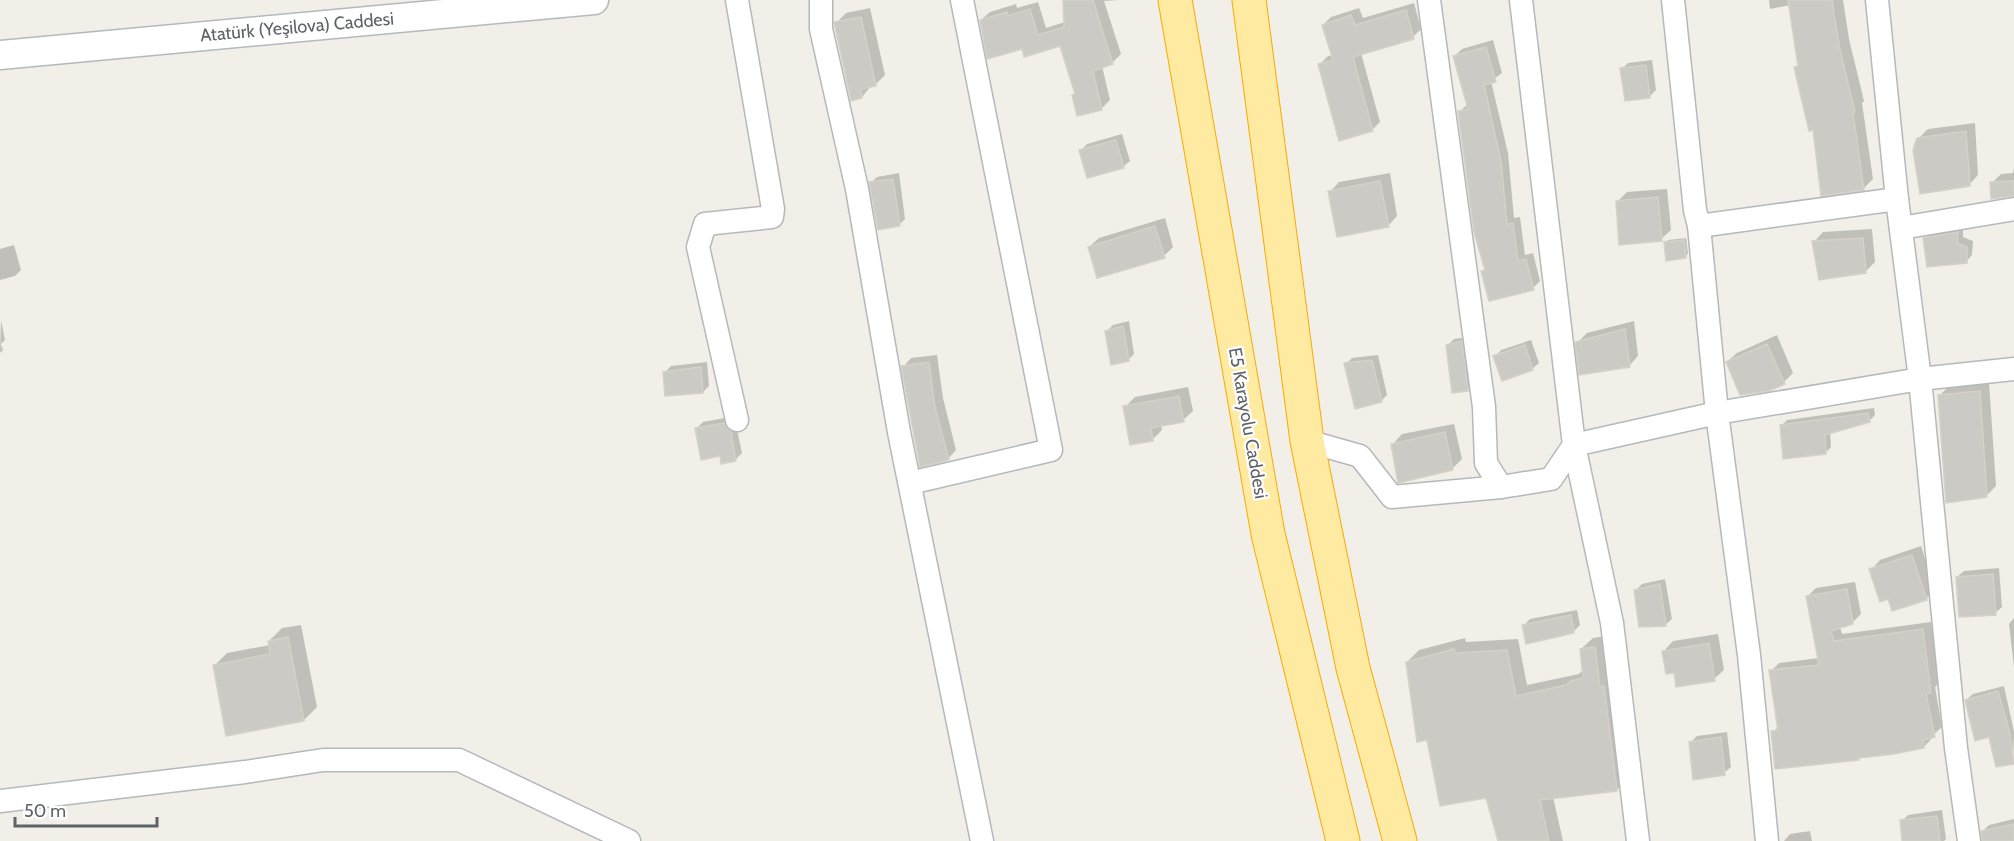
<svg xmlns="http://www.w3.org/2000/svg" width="2014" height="841" viewBox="0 0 2014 841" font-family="Cabin,sans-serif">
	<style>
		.shadow { fill: #0003 }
		.building { fill: #cccac5; stroke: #d6d1c6; stroke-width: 1.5 }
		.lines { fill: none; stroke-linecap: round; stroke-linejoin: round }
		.minor-casing { stroke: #b5b8bc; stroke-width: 25 }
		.tertiary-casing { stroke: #b5b8bc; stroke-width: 31 }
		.trunk-casing { stroke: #f9ab00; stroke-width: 35 }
		.minor { stroke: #fff; stroke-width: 22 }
		.tertiary { stroke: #fff; stroke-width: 28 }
		.trunk { stroke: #feeaa1; stroke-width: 33 }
		.labels { text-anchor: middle; stroke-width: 4.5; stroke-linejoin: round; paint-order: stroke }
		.street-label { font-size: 18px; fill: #5f6368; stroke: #fff }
	</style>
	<rect width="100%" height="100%" fill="#f1efe8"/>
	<g class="shadow">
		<polygon points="1064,0 1119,0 1104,1 1121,54 1112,63 1102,66 1110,100 1101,109 1073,95 1076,92 1061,44 1023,47 981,20 990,12 1016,4 1017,8 1038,2 1046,28 1065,22"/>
		<polygon points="1769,0 1843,0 1849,39 1864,101 1862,103 1873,179 1864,188 1814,129 1796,68 1800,64 1790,5 1770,9"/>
		<polygon points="1414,3 1421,29 1413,37 1361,53 1380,122 1372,130 1320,64 1328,56 1333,55 1323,25 1331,17 1359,8 1363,18"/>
		<polygon points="870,8 885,75 875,85 871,86 862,97 836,23 846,13"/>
		<polygon points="1493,40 1502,73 1491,81 1508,153 1514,218 1520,217 1525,255 1533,253 1540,281 1533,288 1483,272 1486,268 1459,112 1468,104 1455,56 1462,49"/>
		<polygon points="1652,60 1656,90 1650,96 1622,69 1628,63"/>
		<polygon points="1975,123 1978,175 1969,185 1918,139 1928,129"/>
		<polygon points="1122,134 1130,161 1123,167 1081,150 1087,144"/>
		<polygon points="2014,168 2014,194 1992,183 2001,174 2013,173"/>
		<polygon points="899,173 905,219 899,225 871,183 877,177"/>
		<polygon points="1390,173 1397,216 1388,226 1330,192 1339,182"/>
		<polygon points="1667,189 1671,230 1661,239 1617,202 1627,192"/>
		<polygon points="1165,218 1173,247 1164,256 1089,247 1099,238"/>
		<polygon points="1963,227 1963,237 1973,241 1972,255 1966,262 1925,239 1931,232"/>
		<polygon points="1872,229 1875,262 1865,272 1814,242 1823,232"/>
		<polygon points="1686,238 1688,254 1685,256 1665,243 1668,240"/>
		<polygon points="14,245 21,270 15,276 0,280 0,249"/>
		<polygon points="1,320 5,340 1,344 3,350 0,353"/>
		<polygon points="1129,321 1134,354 1128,360 1107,331 1113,325"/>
		<polygon points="1634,321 1638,356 1629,366 1577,343 1587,333"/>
		<polygon points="1777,335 1793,373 1784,382 1727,362 1737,353"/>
		<polygon points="1468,337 1474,383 1467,390 1448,345 1454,339"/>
		<polygon points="1531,340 1539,363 1532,369 1495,357 1501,350"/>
		<polygon points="937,355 943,398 956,450 948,459 903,367 911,358"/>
		<polygon points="1378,355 1387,395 1381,401 1346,364 1352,358"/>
		<polygon points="707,362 709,386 703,392 665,372 671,366"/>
		<polygon points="1989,382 1996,486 1986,496 1939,396 1949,386"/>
		<polygon points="1188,387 1193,411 1183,420 1161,424 1162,430 1152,440 1125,407 1135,397"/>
		<polygon points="1874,408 1875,415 1869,421 1830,432 1831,447 1825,453 1781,426 1787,420"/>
		<polygon points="730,417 736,425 742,453 735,460 721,454 697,428 703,422"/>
		<polygon points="1454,424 1462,459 1452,469 1393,444 1402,434"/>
		<polygon points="1921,546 1935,589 1926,599 1871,570 1880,560"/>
		<polygon points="1999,568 2002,607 1995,613 1957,577 1964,571"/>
		<polygon points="1665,579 1672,619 1665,625 1636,590 1642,584"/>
		<polygon points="1855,582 1861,614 1852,623 1840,627 1842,634 1931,622 1939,683 1935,687 1942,727 1932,736 1932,738 1924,747 1773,732 1779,726 1771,671 1779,663 1819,658 1808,596 1816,588"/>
		<polygon points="1577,610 1580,625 1574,631 1524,625 1530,619"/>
		<polygon points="2014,618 2014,667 2009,624"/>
		<polygon points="301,625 317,707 304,720 214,666 227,653 270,645 269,641 282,628"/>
		<polygon points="1718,634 1724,670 1714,679 1675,671 1664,651 1673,641"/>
		<polygon points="1606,636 1628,778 1617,790 1553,797 1563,841 1499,841 1487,796 1428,738 1407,662 1419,650 1465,638 1466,642 1518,639 1527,685 1579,674 1583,670 1581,649 1593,638"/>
		<polygon points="2004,686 2014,732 2013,762 1990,735 1966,700 1973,694"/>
		<polygon points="1727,732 1731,767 1724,773 1691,742 1697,736"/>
		<polygon points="1942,810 1946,839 1944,841 1904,841 1902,821 1908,815"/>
		<polygon points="2014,819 2014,841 1985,841 1983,831 1989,825"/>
		<polygon points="1810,831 1812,841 1784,841 1790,834"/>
	</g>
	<g class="building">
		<polygon points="1063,0 1093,0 1113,64 1093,71 1102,110 1077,116 1072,95 1075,94 1060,46 1024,57 1022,49 987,59 980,20 1007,12 1008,16 1030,9 1038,35 1064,27"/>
		<polygon points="1788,0 1832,0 1840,50 1855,112 1853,113 1864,190 1821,196 1813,130 1809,131 1794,67 1798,66"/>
		<polygon points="1406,10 1414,39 1353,57 1373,131 1339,141 1318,64 1333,60 1322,25 1351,15 1355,25"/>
		<polygon points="861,17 876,86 861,89 862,98 851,101 834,22"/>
		<polygon points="1486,47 1496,82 1484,85 1501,161 1507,224 1513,223 1518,261 1526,259 1534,290 1489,301 1481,271 1485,270 1474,232 1458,111 1468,109 1453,56"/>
		<polygon points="1646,65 1650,98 1625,101 1620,68"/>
		<polygon points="1966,131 1970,186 1920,194 1913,150 1917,138"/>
		<polygon points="1116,140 1124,168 1087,178 1079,150"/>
		<polygon points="893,179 900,226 878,230 869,182"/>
		<polygon points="1380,181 1389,227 1337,237 1328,191"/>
		<polygon points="2014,181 2014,196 1991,199 1990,182"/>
		<polygon points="1658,197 1662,241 1619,245 1616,201"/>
		<polygon points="1155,226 1165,258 1097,278 1088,247"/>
		<polygon points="1958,232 1957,243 1967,247 1967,263 1927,267 1923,238"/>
		<polygon points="1863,238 1866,273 1819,280 1812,241"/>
		<polygon points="1684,240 1686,258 1666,261 1664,242"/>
		<polygon points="1123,326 1129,361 1111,365 1105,331"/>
		<polygon points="1625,329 1630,367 1579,375 1575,342"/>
		<polygon points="1462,341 1468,391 1452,393 1446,345"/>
		<polygon points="1767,344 1785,384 1769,391 1740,395 1726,362"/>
		<polygon points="1525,345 1533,370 1502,381 1493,356"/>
		<polygon points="1372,360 1382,402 1355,409 1344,363"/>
		<polygon points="929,362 935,407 949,460 920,467 901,366"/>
		<polygon points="701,367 703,393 665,396 663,372"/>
		<polygon points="1980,391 1987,497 1946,503 1938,395"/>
		<polygon points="1179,396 1184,422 1151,428 1153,441 1130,445 1123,406"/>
		<polygon points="1868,413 1870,422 1825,435 1826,454 1783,459 1780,425"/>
		<polygon points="724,423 731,432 736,461 721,464 720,456 701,460 695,428"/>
		<polygon points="1445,432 1453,470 1398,483 1391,444"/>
		<polygon points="1912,555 1927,600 1892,611 1888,599 1880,602 1869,569"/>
		<polygon points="1993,574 1996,615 1959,617 1956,577"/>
		<polygon points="1660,584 1666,626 1639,627 1634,590"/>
		<polygon points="1847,589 1853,624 1831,631 1834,641 1923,629 1931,693 1926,694 1935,737 1923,740 1924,748 1894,754 1859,758 1859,760 1775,769 1771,731 1778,731 1769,670 1819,665 1806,596"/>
		<polygon points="1571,615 1574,633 1526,644 1522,625"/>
		<polygon points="288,637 304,721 226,736 213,665 270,654 268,641"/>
		<polygon points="1709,643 1715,681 1676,687 1674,673 1666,674 1662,651"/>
		<polygon points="1595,647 1600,687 1604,686 1617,791 1540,800 1549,841 1498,841 1486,798 1440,806 1427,740 1417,742 1406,662 1454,649 1455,653 1507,650 1516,696 1566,685 1571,681 1583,678 1580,649"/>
		<polygon points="1998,691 2010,734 2014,764 1996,767 1989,737 1975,741 1965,700"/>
		<polygon points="1721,737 1725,775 1693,780 1689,742"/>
		<polygon points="1937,816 1940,841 1902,841 1900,820"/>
		<polygon points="2014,824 2014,841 1982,841 1981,831"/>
	</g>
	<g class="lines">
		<g class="minor-casing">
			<g id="minor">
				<polyline points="821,0 821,29 857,189 899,432 982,841"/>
				<polyline points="1429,0 1484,407 1486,463 1501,487 1551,479 1574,445 1717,413 1920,379 2014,369"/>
				<polyline points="1521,0 1574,445 1612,623 1638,841"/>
				<polyline points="1673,0 1695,210 1699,226 1717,413 1749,655 1767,841"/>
				<polyline points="1877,0 1897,199 1920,379 1956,748 1969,841"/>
				<polyline points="1699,226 1897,199"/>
				<polyline points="1901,228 2014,209"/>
				<polyline points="737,420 698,247 705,224 772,217 773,209 737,0"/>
				<polyline points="1307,441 1360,456 1392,497 1501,487"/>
				<polyline points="910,483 1051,450 962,0"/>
				<polyline points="0,801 245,772 323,760 459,760 629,841"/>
			</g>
		</g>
		<g class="tertiary-casing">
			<polyline id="tertiary" points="0,55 594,0"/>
		</g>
		<g class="trunk-casing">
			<g id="trunk">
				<polyline points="1175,0 1268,534 1343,841"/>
				<polyline points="1249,0 1307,441 1353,668 1400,841"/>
			</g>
		</g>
		<use href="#minor" class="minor"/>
		<use href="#tertiary" class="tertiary"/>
		<use href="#trunk" class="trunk"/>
	</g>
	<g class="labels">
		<g class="street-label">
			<text transform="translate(297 27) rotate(-5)" y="6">Atatürk (Yeşilova) Caddesi</text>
			<text transform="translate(1248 423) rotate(80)" y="6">E5 Karayolu Caddesi</text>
		</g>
	</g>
	<path d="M15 817v9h142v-9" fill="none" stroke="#5f6368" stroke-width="3"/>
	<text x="24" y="817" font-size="18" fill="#5f6368" stroke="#ffffff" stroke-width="4.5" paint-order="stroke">50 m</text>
</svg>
